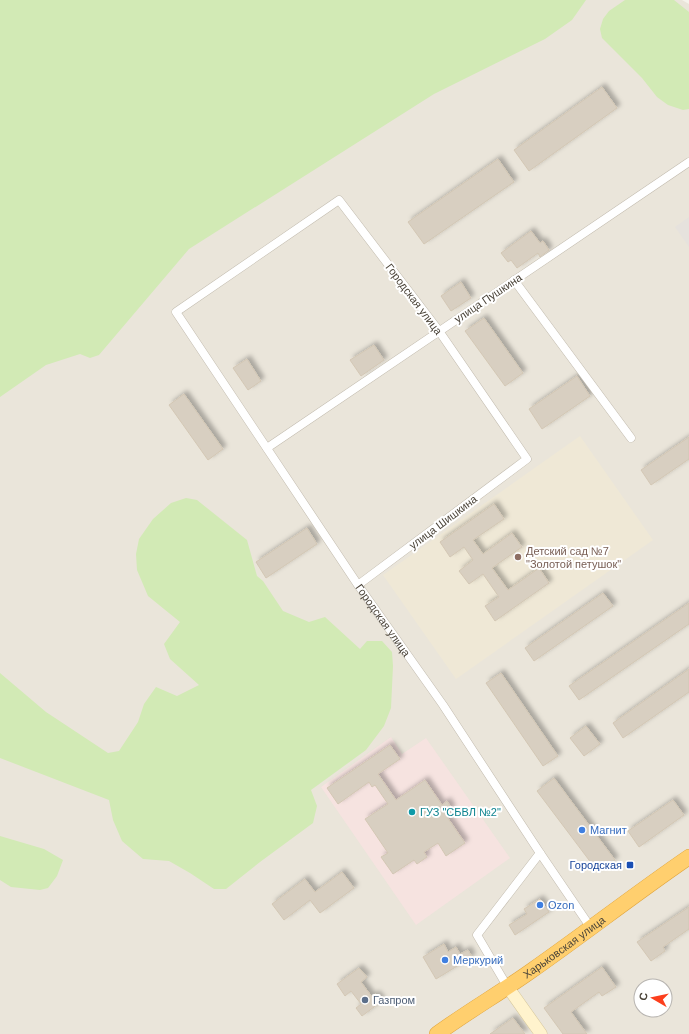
<svg xmlns="http://www.w3.org/2000/svg" width="689" height="1034" viewBox="0 0 689 1034" font-family="Helvetica,sans-serif">
	<style>
		.residential { fill: #eae5da; fill-rule: evenodd }
		.industrial { fill: #e6e2dd }
		.education { fill: #efe8d6 }
		.medical { fill: #f6e3e0 }
		.green { fill: #d2eab5 }
		.building { fill: #d8cfc1; stroke: #d3c7b4; filter: url(#shadow) }
		.lines { fill: none; stroke-linecap: round; stroke-linejoin: round }
		.street-casing { stroke: #c2bbae; stroke-width: 9 }
		.secondary-casing { stroke: #d6c79b; stroke-width: 13 }
		.highway-casing { stroke: #e0a43c; stroke-width: 16 }
		.street { stroke: #fff; stroke-width: 8 }
		.secondary { stroke: #fff3cd; stroke-width: 12 }
		.highway { stroke: #ffcf6e; stroke-width: 15 }
		.education-dot { fill: #8d6e63; stroke: #fff; stroke-width: 1.5 }
		.culture-dot { fill: #0f9aa8; stroke: #fff; stroke-width: 1.5 }
		.shop-dot { fill: #3f7fe0; stroke: #fff; stroke-width: 1.5 }
		.transit-dot { fill: #1a4fb4; stroke: #fff; stroke-width: 1.5 }
		.service-dot { fill: #5c6f8a; stroke: #fff; stroke-width: 1.5 }
		.labels { text-anchor: middle; stroke-width: 4; stroke-linejoin: round; paint-order: stroke }
		.street-label { font-size: 11px; fill: #4b4439; stroke: #fff }
		.education-label { font-size: 11px; fill: #785e54; stroke: #fff; text-anchor: start }
		.culture-label { font-size: 11px; fill: #0d838f; stroke: #fff; text-anchor: start }
		.shop-label { font-size: 11px; fill: #366cbe; stroke: #fff; text-anchor: start }
		.transit-label { font-size: 11px; fill: #164399; stroke: #fff; text-anchor: end }
		.service-label { font-size: 11px; fill: #4e5e75; stroke: #fff; text-anchor: start }
	</style>
	<defs>
		<filter id="shadow"><feDropShadow dx="3.5" dy="-3.5" stdDeviation="2" flood-color="#0004"/></filter>
	</defs>
	<rect width="100%" height="100%" fill="#f6f3ec"/>
	<path class="residential" d="M 576,0 L 682,0 L 689,4 L 689,1034 L 0,1034 L 0,387 L 418,63 ZM 641,986 L 665,986 L 665,1010 L 641,1010 Z"/>
	<polygon class="industrial" points="689,217 689,247 675,227"/>
	<polygon class="education" points="580,436 653,540 456,679 383,575"/>
	<polygon class="medical" points="391,737 402,754 426,738 510,858 416,925 321,787"/>
	<g class="green">
		<polygon points="0,0 586,0 572,20 545,39 434,94 189,249 99,355 90,358 80,354 46,365 0,397"/>
		<polygon points="625,0 674,0 689,12 689,109 683,110 668,105 657,97 642,78 602,38 600,29 603,19 609,11"/>
		<polygon points="186,498 197,500 247,540 257,576 263,581 283,611 309,622 325,617 360,649 367,641 382,641 392,652 393,666 391,708 384,726 366,750 311,790 317,806 313,823 260,862 226,889 214,889 190,873 169,861 143,859 122,841 113,820 109,800 0,758 0,673 46,712 108,753 119,751 138,722 144,704 156,687 177,696 199,685 170,659 164,644 180,622 148,596 137,570 136,554 139,539 153,519 171,503"/>
		<polygon points="0,836 44,849 63,860 57,876 48,888 40,890 11,887 0,880"/>
	</g>
	<g class="building">
		<polygon points="602,87 617,108 529,171 514,150"/>
		<polygon points="498,159 514,182 424,244 408,222"/>
		<polygon points="531,231 540,243 543,241 549,250 540,257 538,253 517,268 511,260 508,262 501,253"/>
		<polygon points="461,282 471,298 451,311 441,296"/>
		<polygon points="484,318 523,373 505,386 465,331"/>
		<polygon points="374,345 384,360 361,376 350,360"/>
		<polygon points="247,359 261,381 248,390 233,368"/>
		<polygon points="577,376 590,396 542,429 529,409"/>
		<polygon points="184,394 223,449 208,460 169,405"/>
		<polygon points="689,437 689,459 651,485 641,470"/>
		<polygon points="494,504 504,519 473,540 483,554 512,533 522,547 492,568 508,590 539,568 549,583 495,621 485,606 499,597 483,574 469,584 459,571 473,560 464,547 450,557 440,542"/>
		<polygon points="307,528 317,544 266,578 256,562"/>
		<polygon points="603,593 613,606 534,661 525,648"/>
		<polygon points="689,603 689,624 579,700 569,686"/>
		<polygon points="689,669 689,692 623,738 613,723"/>
		<polygon points="501,673 558,756 543,766 486,683"/>
		<polygon points="586,726 600,744 584,756 570,738"/>
		<polygon points="390,745 400,759 378,774 396,800 425,780 442,805 447,801 452,809 445,814 465,843 446,856 438,843 424,852 427,857 417,864 414,860 393,874 381,857 388,853 365,819 388,804 375,785 372,787 369,782 338,804 327,788"/>
		<polygon points="554,778 615,860 598,872 537,791"/>
		<polygon points="673,800 684,815 639,847 628,831"/>
		<polygon points="342,872 354,888 320,913 310,900 284,920 272,904 305,879 315,892"/>
		<polygon points="540,899 549,912 515,935 509,925 527,914 524,909"/>
		<polygon points="689,907 689,929 663,947 665,951 651,961 637,942"/>
		<polygon points="444,944 448,952 456,947 460,954 468,950 472,957 436,979 423,957"/>
		<polygon points="602,967 616,987 602,996 599,992 571,1012 587,1034 563,1034 544,1008"/>
		<polygon points="359,968 367,977 361,982 372,997 376,994 382,1001 362,1016 356,1008 361,1004 351,991 345,996 337,984"/>
		<polygon points="513,1018 525,1034 490,1034"/>
	</g>
	<g class="lines">
		<g class="street-casing">
			<g id="street">
				<polyline points="514,280 631,438"/>
				<polyline points="267,448 689,162"/>
				<path id="s1" d="M 358,585 L 527,459 L 439,331 L 339,200 L 176,312 L 358,585 L 443,705 L 540,853 L 591,928"/>
				<polyline points="507,986 477,935 540,853"/>
			</g>
		</g>
		<g class="secondary-casing">
			<polyline id="secondary" points="507,986 541,1034"/>
		</g>
		<g class="highway-casing">
			<g id="highway">
				<path id="s2" d="M 437,1034 C 467,1012 500,993 531,971 C 584,934 635,894 689,857"/>
			</g>
		</g>
		<use href="#street" class="street"/>
		<use href="#secondary" class="secondary"/>
		<use href="#highway" class="highway"/>
	</g>
	<circle class="education-dot" cx="518" cy="557" r="4"/>
	<circle class="culture-dot" cx="412" cy="812" r="4"/>
	<g class="shop-dot">
		<circle cx="582" cy="830" r="4"/>
		<circle cx="540" cy="905" r="4"/>
		<circle cx="445" cy="960" r="4"/>
	</g>
	<rect class="transit-dot" x="626" y="861" width="8" height="8" rx="2"/>
	<circle class="service-dot" cx="365" cy="1000" r="4"/>
	<g class="labels">
		<g class="street-label">
			<text transform="translate(488 298) rotate(-34)" y="4">улица Пушкина</text>
			<text transform="translate(414 299) rotate(53)" y="4">Городская улица</text>
			<text transform="translate(443 522) rotate(-37)" y="4">улица Шишкина</text>
			<text dy="4" stroke="none"><textPath href="#s1" startOffset="1100">Городская улица</textPath></text>
			<text dy="4" stroke="none"><textPath href="#s2" startOffset="154">Харьковская улица</textPath></text>
		</g>
		<g class="education-label">
			<text x="526" y="555">Детский сад №7<tspan x="526" dy="13">"Золотой петушок"</tspan></text>
		</g>
		<g class="culture-label">
			<text x="420" y="816">ГУЗ "СБВЛ №2"</text>
		</g>
		<g class="shop-label">
			<text x="590" y="834">Магнит</text>
			<text x="548" y="909">Ozon</text>
			<text x="453" y="964">Меркурий</text>
		</g>
		<g class="transit-label">
			<text x="622" y="869">Городская</text>
		</g>
		<g class="service-label">
			<text x="373" y="1004">Газпром</text>
		</g>
	</g>
	<g transform="translate(653 998) rotate(279)"><circle r="19" fill="#ffffff" stroke="#b7b4b0"/>
	<path d="M0-3L7 15L0 10L-7 15Z" fill="#fc3f1d"/>
	<text y="-6" font-size="11" font-weight="bold" text-anchor="middle" fill="#4b4439">С</text>
	</g>
</svg>
